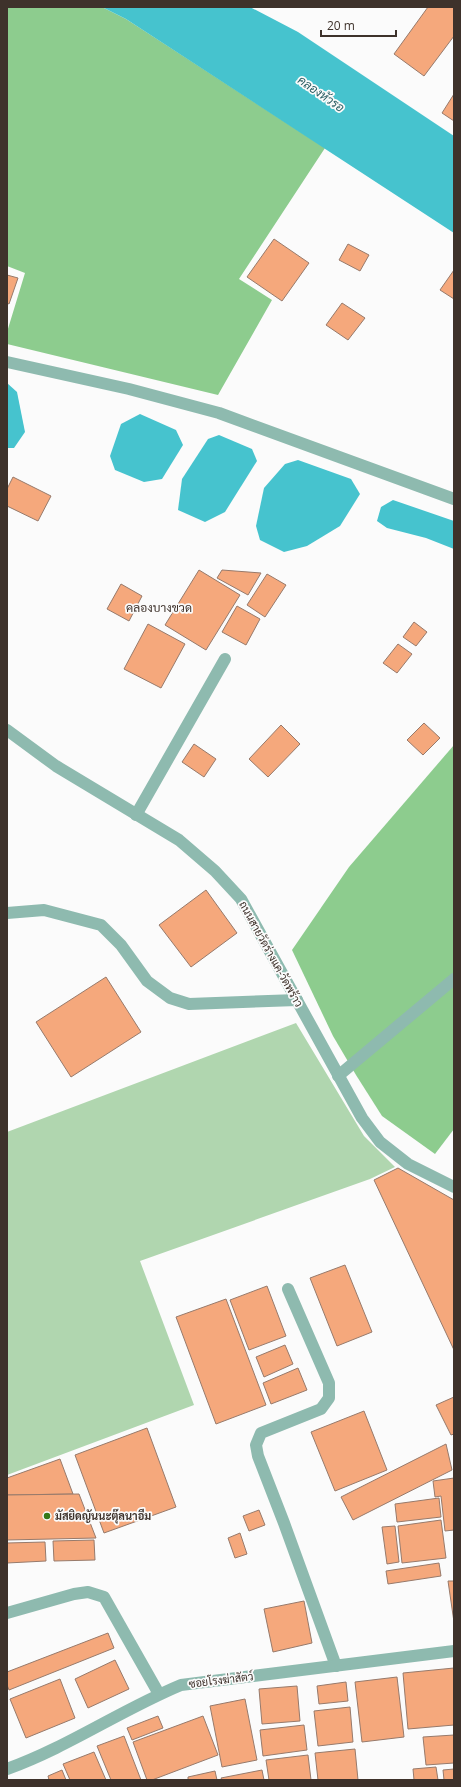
<svg xmlns="http://www.w3.org/2000/svg" width="461" height="1787" viewBox="0 0 461 1787" font-family="'Open Sans',Sarabun,sans-serif">
	<style>
		.green { fill: #b0d6af }
		.forest { fill: #8dcc8e }
		.water { fill: #46c3ce }
		.building { fill: #f5a87c; stroke: #977a6b }
		.lines { fill: none; stroke-linecap: round; stroke-linejoin: round }
		.minor { stroke: #8ebaaf; stroke-width: 12 }
		.poi-dot { fill: #347819; stroke: #fbfbfb; stroke-width: 1.5 }
		.labels { text-anchor: middle; stroke-width: 3.5; stroke-linejoin: round; paint-order: stroke }
		.street-label { font-size: 11px; fill: #3e322b; stroke: #fbfbfb }
		.poi-label { font-size: 11px; font-weight: bold; fill: #3e322b; stroke: #fbfbfb; text-anchor: start }
		.water-label { font-size: 12px; font-style: italic; fill: #2d6065; stroke: #fbfbfb }
		.neighbourhood-label { font-size: 12px; fill: #3e322b; stroke: #fbfbfb }
	</style>
	<rect width="100%" height="100%" fill="#fbfbfb"/>
	<polygon class="green" points="296,1023 364,1136 395,1167 370,1179 140,1261 194,1405 7,1475 7,1132"/>
	<g class="forest">
		<polygon points="7,7 102,7 126,19 325,148 239,279 272,300 218,395 7,344 7,332 25,273 7,266"/>
		<polygon points="454,745 454,1129 435,1154 382,1116 356,1075 333,1036 292,950 349,867"/>
	</g>
	<g class="water">
		<polygon points="102,7 250,7 298,32 454,136 454,233 126,19"/>
		<polygon points="7,383 17,392 25,432 14,448 7,448"/>
		<polygon points="140,414 176,430 183,445 162,479 144,482 115,470 110,456 121,424"/>
		<polygon points="219,435 252,449 257,461 225,512 205,522 178,510 182,479 208,439"/>
		<polygon points="298,460 351,479 360,494 340,526 307,546 284,552 260,540 256,526 264,488 285,464"/>
		<polygon points="393,500 454,521 454,549 426,538 387,528 377,521 381,507"/>
	</g>
	<g class="building">
		<polygon points="428,7 452,7 454,9 454,36 424,76 394,54"/>
		<polygon points="454,94 454,121 442,113"/>
		<polygon points="274,239 309,263 282,301 247,277"/>
		<polygon points="348,244 369,255 360,271 339,260"/>
		<polygon points="454,270 454,299 440,290"/>
		<polygon points="7,275 18,278 9,304 7,303"/>
		<polygon points="342,303 365,318 348,340 326,325"/>
		<polygon points="13,477 51,496 38,521 7,506 7,489"/>
		<polygon points="199,570 240,595 206,650 165,625"/>
		<polygon points="222,570 261,573 248,595 217,578"/>
		<polygon points="267,574 286,585 265,617 247,605"/>
		<polygon points="121,584 142,596 129,621 107,609"/>
		<polygon points="237,606 260,619 246,645 222,632"/>
		<polygon points="414,622 427,632 416,646 403,637"/>
		<polygon points="148,624 185,644 161,688 124,669"/>
		<polygon points="398,644 412,654 397,673 383,663"/>
		<polygon points="424,723 440,738 423,755 407,740"/>
		<polygon points="281,725 300,744 268,777 249,759"/>
		<polygon points="194,744 216,759 204,777 182,762"/>
		<polygon points="206,890 237,933 191,967 159,925"/>
		<polygon points="106,977 141,1032 71,1077 36,1022"/>
		<polygon points="398,1168 454,1200 454,1350 374,1180"/>
		<polygon points="345,1265 372,1332 337,1346 310,1278"/>
		<polygon points="267,1286 286,1336 249,1350 230,1300"/>
		<polygon points="226,1299 266,1405 216,1424 176,1317"/>
		<polygon points="285,1345 293,1364 264,1377 256,1357"/>
		<polygon points="298,1368 307,1390 271,1404 263,1383"/>
		<polygon points="454,1397 454,1434 451,1435 436,1405"/>
		<polygon points="364,1411 387,1470 335,1491 311,1432"/>
		<polygon points="147,1428 176,1507 104,1533 75,1455"/>
		<polygon points="446,1444 452,1470 353,1520 341,1497"/>
		<polygon points="60,1459 73,1494 7,1495 7,1478"/>
		<polygon points="454,1478 454,1530 445,1531 441,1496 435,1497 433,1481"/>
		<polygon points="79,1494 96,1538 7,1540 7,1495"/>
		<polygon points="439,1498 441,1517 397,1522 395,1504"/>
		<polygon points="259,1510 265,1525 249,1531 243,1516"/>
		<polygon points="441,1520 446,1558 402,1563 398,1526"/>
		<polygon points="395,1526 399,1562 387,1564 382,1527"/>
		<polygon points="240,1533 247,1554 235,1558 228,1538"/>
		<polygon points="94,1540 95,1560 54,1561 53,1541"/>
		<polygon points="45,1542 46,1561 7,1563 7,1543"/>
		<polygon points="439,1563 441,1576 388,1584 386,1571"/>
		<polygon points="448,1581 454,1581 454,1622"/>
		<polygon points="304,1601 312,1643 273,1652 264,1609"/>
		<polygon points="108,1633 114,1648 9,1690 7,1685 7,1672"/>
		<polygon points="115,1660 129,1689 88,1708 75,1679"/>
		<polygon points="454,1668 454,1725 408,1729 403,1673"/>
		<polygon points="397,1677 404,1737 362,1742 355,1682"/>
		<polygon points="60,1679 75,1718 26,1738 10,1699"/>
		<polygon points="346,1682 348,1701 319,1704 317,1686"/>
		<polygon points="297,1686 300,1721 262,1724 259,1689"/>
		<polygon points="245,1699 257,1760 222,1767 210,1706"/>
		<polygon points="350,1707 353,1742 318,1746 314,1711"/>
		<polygon points="158,1716 163,1728 132,1740 127,1728"/>
		<polygon points="203,1716 218,1755 152,1780 147,1780 133,1742"/>
		<polygon points="304,1725 307,1750 263,1756 260,1730"/>
		<polygon points="454,1735 454,1763 426,1765 423,1737"/>
		<polygon points="124,1736 141,1780 111,1780 97,1746"/>
		<polygon points="355,1749 358,1780 318,1780 315,1753"/>
		<polygon points="94,1752 106,1780 70,1780 63,1764"/>
		<polygon points="308,1755 311,1780 269,1780 266,1760"/>
		<polygon points="436,1767 438,1780 414,1780 413,1769"/>
		<polygon points="454,1769 454,1780 444,1780 443,1770"/>
		<polygon points="62,1770 66,1780 49,1780 48,1776"/>
		<polygon points="262,1770 264,1780 222,1780 221,1778"/>
		<polygon points="215,1771 217,1780 188,1780 188,1777"/>
	</g>
	<g class="lines">
		<g class="minor">
			<polyline points="7,362 129,389 219,413 454,499"/>
			<polyline points="7,730 56,766 179,840 215,871 241,899 362,1118 380,1142 408,1164 454,1187"/>
			<polyline points="136,815 225,659"/>
			<polyline points="7,913 44,910 101,925 121,945 147,981 170,998 189,1004 297,1000"/>
			<polyline points="338,1076 454,979"/>
			<polyline points="288,1289 329,1383 329,1398 321,1409 261,1433 256,1445 258,1456 284,1523 336,1666"/>
			<polyline points="7,1613 74,1594 88,1592 104,1597 159,1694"/>
			<path d="M 7,1769 C 68,1747 121,1710 181,1685 L 454,1651"/>
		</g>
	</g>
	<circle class="poi-dot" cx="47" cy="1516" r="4"/>
	<g class="labels">
		<g class="street-label">
			<text transform="translate(271 954) rotate(61)" y="4">ถนนสายวัดร่างแค-วัดพร้าว</text>
			<text transform="translate(221 1680) rotate(-7)" y="4">ซอยโรงฆ่าสัตว์</text>
		</g>
		<g class="poi-label">
			<text x="55" y="1520">มัสยิดญันนะตุ๊ลนาอีม</text>
		</g>
		<g class="water-label">
			<text transform="translate(321 94) rotate(35)" y="4">คลองหัวรอ</text>
		</g>
		<g class="neighbourhood-label">
			<text x="159" y="612">คลองบางขวด</text>
		</g>
	</g>
	<rect width="461" height="1787" fill="none" stroke="#3e322b" stroke-width="16"/>
	<path d="M321 30v6h75v-6" fill="none" stroke="#3e322b" stroke-width="2"/>
	<text x="327" y="30" font-size="12" fill="#3e322b" stroke="#fbfbfb" stroke-width="3" paint-order="stroke">20 m</text>
</svg>
